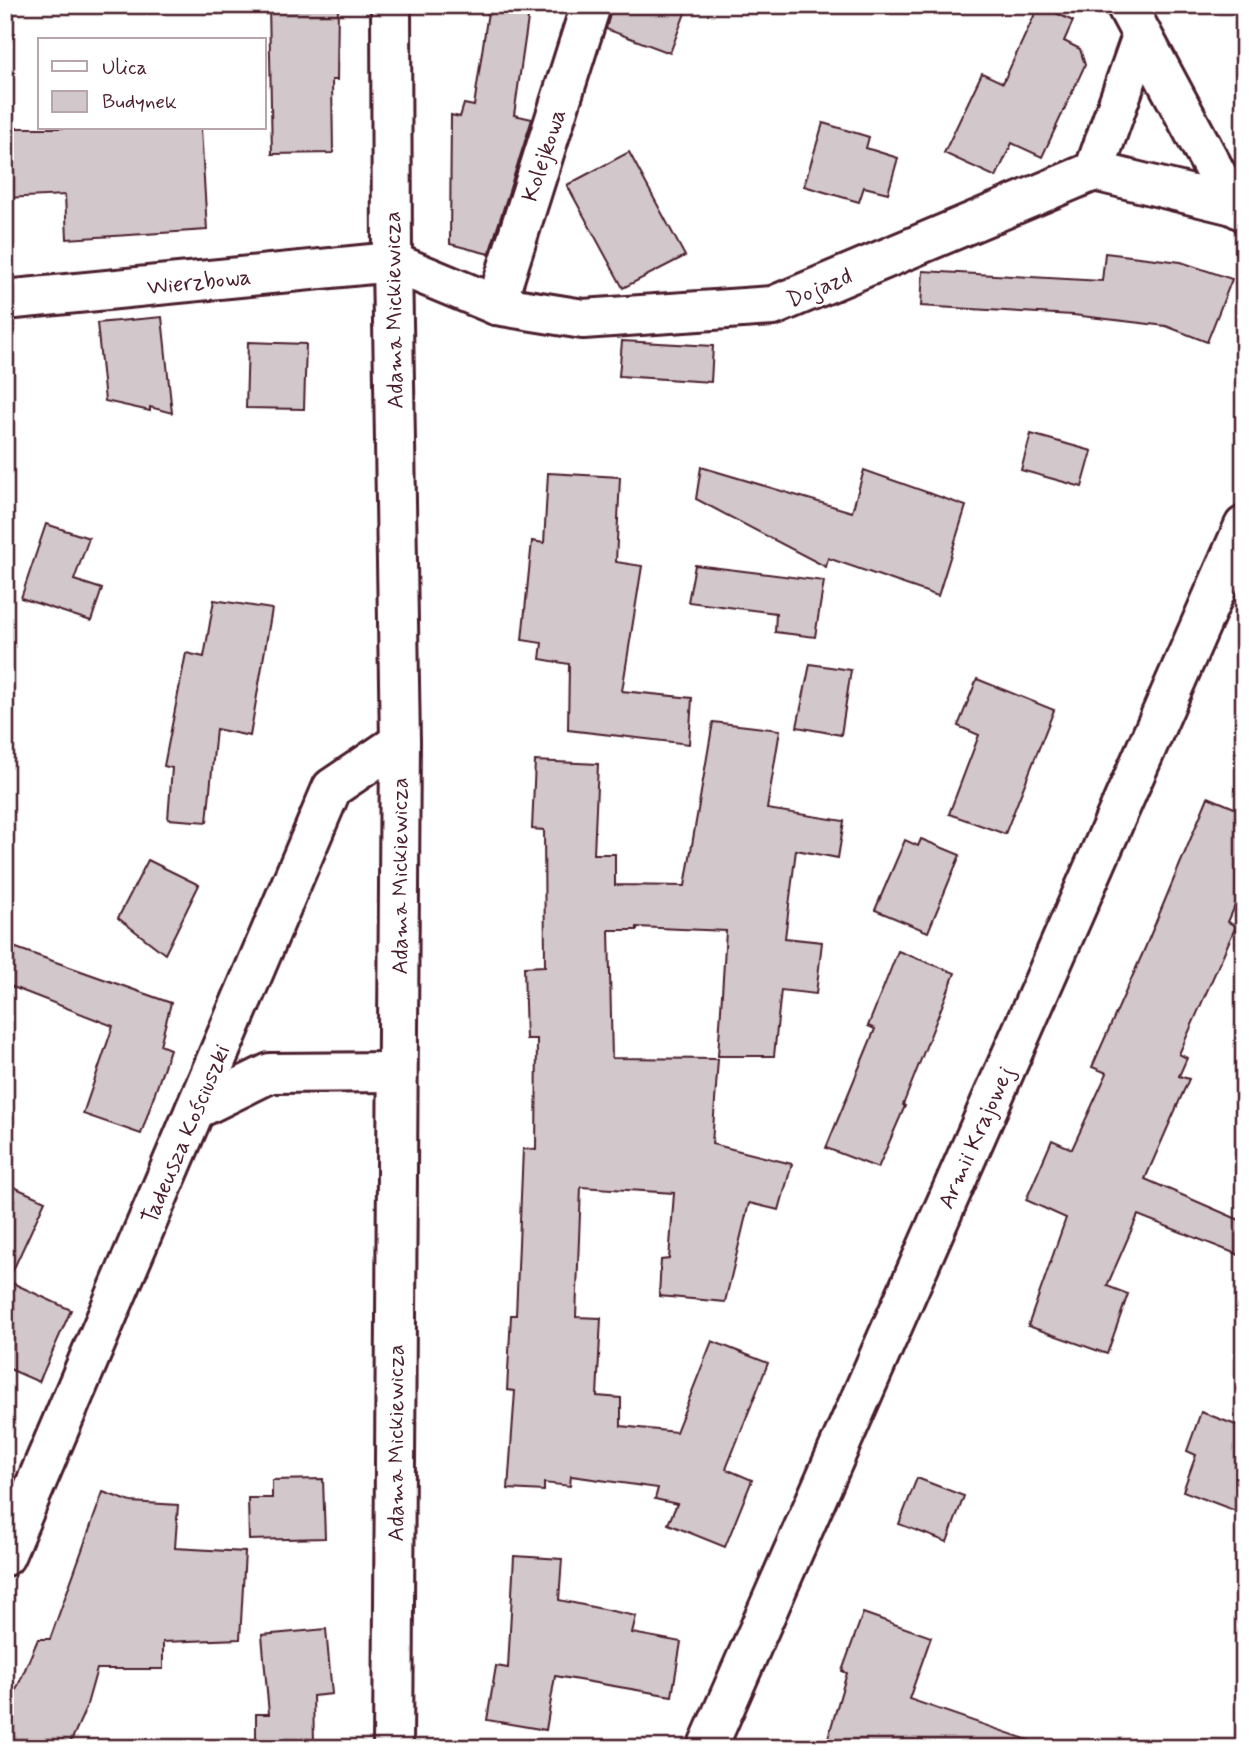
<svg xmlns="http://www.w3.org/2000/svg" width="1249" height="1753" viewBox="0 0 1249 1753" font-family="Mynerve,sans-serif">
	<style>
		.building { fill: #d2c7cb; stroke: #4a1f2b; stroke-width: 2 }
		.lines { fill: none; stroke-linecap: round; stroke-linejoin: round }
		.minor-casing { stroke: #4a1f2b; stroke-width: 44 }
		.secondary-casing { stroke: #4a1f2b; stroke-width: 44 }
		.minor { stroke: #fff; stroke-width: 38 }
		.secondary { stroke: #fff; stroke-width: 38 }
		.labels { text-anchor: middle; stroke-width: 5; stroke-linejoin: round; paint-order: stroke }
		.street-label { font-size: 23px; fill: #4a1f2b; stroke: #fff }
	</style>
	<rect width="100%" height="100%" fill="#fff"/>
	<filter id="ink" filterUnits="userSpaceOnUse"><feTurbulence type="fractalNoise" baseFrequency=".0143" numOctaves="2"/><feDisplacementMap in="SourceGraphic" scale="14" xChannelSelector="R" yChannelSelector="G"/><feConvolveMatrix kernelMatrix="1 2 1 2 8 2 1 2 1" color-interpolation-filters="sRGB"/></filter>
	<g filter="url(#ink)">
		<g class="building">
			<polygon points="269,5 338,5 337,80 332,80 333,153 272,154"/>
			<polygon points="489,5 530,5 514,115 532,119 489,254 450,244 451,115 460,117 464,104 474,106"/>
			<polygon points="612,5 688,5 670,53 606,29"/>
			<polygon points="1039,5 1073,21 1064,41 1080,49 1085,65 1042,157 1012,143 996,177 944,153 982,73 1003,83"/>
			<polygon points="823,123 869,137 866,148 898,158 888,193 864,187 859,202 804,186"/>
			<polygon points="5,128 201,128 207,230 67,239 65,195 5,198"/>
			<polygon points="629,152 685,256 623,288 567,185"/>
			<polygon points="1105,253 1181,262 1232,279 1207,342 1166,326 1073,315 921,306 923,271 1102,281"/>
			<polygon points="162,317 172,413 150,407 150,411 105,401 97,323"/>
			<polygon points="622,341 713,346 711,382 619,376"/>
			<polygon points="248,342 306,344 304,409 246,408"/>
			<polygon points="1031,434 1092,451 1082,487 1021,470"/>
			<polygon points="701,467 852,512 864,470 966,506 938,596 828,558 826,567 696,499"/>
			<polygon points="548,473 620,477 616,562 642,566 622,691 692,698 689,744 568,730 569,664 540,659 542,643 522,640 532,541 544,543"/>
			<polygon points="46,524 89,538 74,580 102,589 91,621 21,598"/>
			<polygon points="695,565 824,581 815,637 775,632 776,613 688,602"/>
			<polygon points="214,600 272,609 250,736 216,729 207,822 168,819 172,768 164,766 186,653 204,657"/>
			<polygon points="810,664 851,670 841,735 797,727"/>
			<polygon points="977,679 1054,710 1005,834 949,814 979,735 958,726"/>
			<polygon points="713,722 780,730 767,809 844,821 838,858 796,850 785,938 822,942 816,994 781,990 774,1056 718,1056 726,931 637,927 637,930 609,930 612,1058 718,1059 712,1144 792,1164 779,1210 749,1203 725,1302 659,1296 661,1260 669,1259 674,1193 581,1187 576,1317 601,1318 597,1396 621,1398 621,1426 676,1432 712,1341 768,1363 726,1469 752,1480 725,1547 668,1524 677,1504 655,1499 658,1488 571,1476 570,1486 544,1483 544,1491 508,1489 515,1391 507,1390 511,1315 516,1315 523,1149 536,1150 537,1039 526,1039 524,967 545,966 544,830 532,829 535,761 598,764 594,854 615,854 615,885 685,886"/>
			<polygon points="1208,797 1244,812 1244,885 1228,922 1236,926 1179,1054 1187,1058 1179,1076 1189,1079 1145,1179 1244,1222 1244,1257 1138,1215 1107,1286 1128,1294 1107,1354 1028,1326 1066,1218 1026,1200 1052,1140 1072,1149 1107,1073 1092,1067 1145,948"/>
			<polygon points="921,839 960,855 928,932 875,910 905,840 918,846"/>
			<polygon points="148,860 199,885 165,954 118,918"/>
			<polygon points="5,944 171,1003 160,1045 170,1049 141,1134 83,1114 113,1026 5,984"/>
			<polygon points="898,951 955,973 903,1105 905,1106 878,1168 826,1148 875,1029 868,1026"/>
			<polygon points="5,1183 45,1201 8,1281 71,1310 39,1382 5,1367"/>
			<polygon points="1201,1412 1244,1428 1244,1514 1183,1491 1196,1455 1187,1451"/>
			<polygon points="917,1478 964,1496 947,1542 899,1524"/>
			<polygon points="323,1479 325,1538 249,1540 248,1498 272,1498 272,1480"/>
			<polygon points="103,1492 131,1502 178,1505 175,1548 245,1552 240,1639 163,1642 163,1669 97,1669 86,1708 68,1748 5,1748 5,1716 38,1639 50,1639"/>
			<polygon points="514,1556 562,1559 559,1600 636,1616 632,1633 681,1642 672,1696 555,1676 546,1730 487,1720 496,1666 508,1668"/>
			<polygon points="863,1613 931,1637 909,1699 1034,1742 1033,1748 825,1748 847,1673 842,1671"/>
			<polygon points="326,1629 332,1694 313,1696 314,1742 307,1742 307,1748 256,1748 256,1714 269,1714 262,1635"/>
		</g>
		<g class="lines">
			<g class="minor-casing">
				<g id="minor">
					<polyline points="1126,5 1233,205"/>
					<polyline points="1094,171 1142,36"/>
					<polyline points="5,300 392,262 496,305 583,319 773,306 1094,171 1233,205 1244,211"/>
					<polyline points="496,305 591,5"/>
					<polyline points="195,1110 270,1073 397,1072"/>
					<polyline points="5,1556 332,788 400,742"/>
					<polyline points="707,1748 1244,526"/>
				</g>
			</g>
			<g class="secondary-casing">
				<polyline id="secondary" points="391,5 392,262 400,742 393,1748"/>
			</g>
			<use href="#minor" class="minor"/>
			<use href="#secondary" class="secondary"/>
		</g>
	</g>
	<g class="labels">
		<g class="street-label">
			<text transform="translate(543 155) rotate(-72)" y="8">Kolejkowa</text>
			<text transform="translate(199 281) rotate(-6)" y="8">Wierzbowa</text>
			<text transform="translate(819 287) rotate(-23)" y="8">Dojazd</text>
			<text transform="translate(393 310) rotate(-91)" y="8">Adama Mickiewicza</text>
			<text transform="translate(399 876) rotate(-90)" y="8">Adama Mickiewicza</text>
			<text transform="translate(185 1134) rotate(-67)" y="8">Tadeusza Kościuszki</text>
			<text transform="translate(975 1137) rotate(-66)" y="8">Armii Krajowej</text>
			<text transform="translate(395 1443) rotate(-90)" y="8">Adama Mickiewicza</text>
		</g>
	</g>
	<rect width="1249" height="1753" fill="none" stroke="#fff" stroke-width="28"/>
	<rect x="14" y="14" width="1221" height="1725" fill="none" stroke="#4a1f2b" stroke-width="2.5" filter="url(#ink)"/>
	<rect x="38" y="38" width="228" height="91" fill="#ffffff" stroke="#b7a5aa" stroke-width="2"/>
	<rect x="52" y="61" width="35" height="10" fill="#ffffff" stroke="#b7a5aa" stroke-width="2"/>
	<text x="102" y="74" font-size="21" fill="#4a1f2b">Ulica</text>
	<rect x="52" y="91" width="35" height="21" fill="#d2c7cb" stroke="#b7a5aa" stroke-width="2"/>
	<text x="102" y="108" font-size="21" fill="#4a1f2b">Budynek</text>
</svg>
